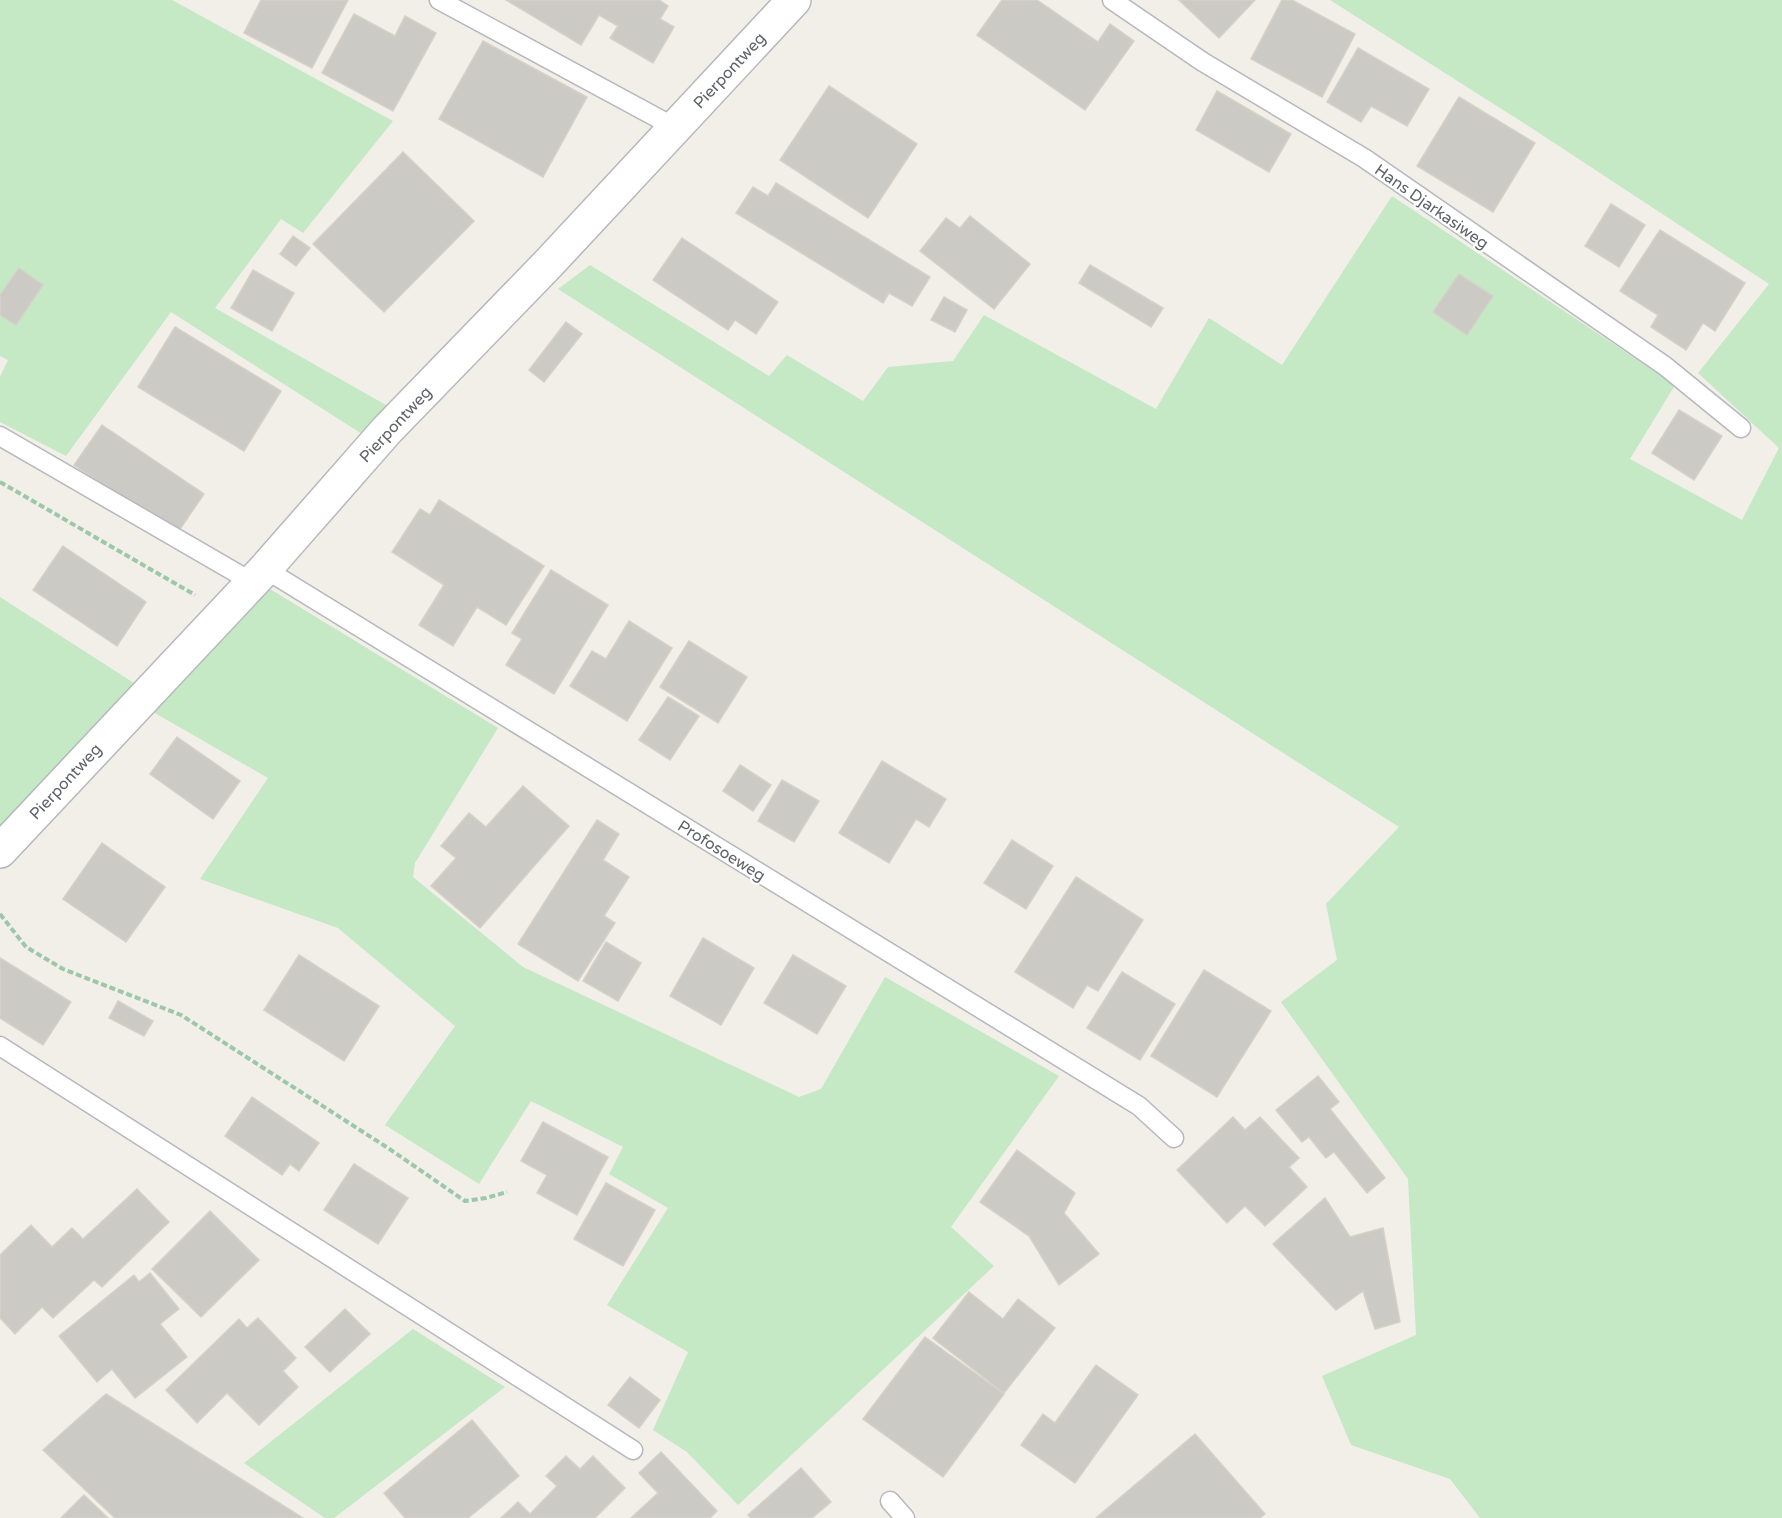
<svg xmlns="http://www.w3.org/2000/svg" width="1782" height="1518" viewBox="0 0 1782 1518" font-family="'Varela Round',sans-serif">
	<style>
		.green { fill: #c5e8c5 }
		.building { fill: #cccac5; stroke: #d6d1c6; stroke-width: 1.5 }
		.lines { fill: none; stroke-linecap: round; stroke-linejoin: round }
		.lane-casing { stroke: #b5b8bc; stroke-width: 21 }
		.street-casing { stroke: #b5b8bc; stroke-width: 36 }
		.path { stroke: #9cc7a9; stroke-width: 4; stroke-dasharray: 6 3; stroke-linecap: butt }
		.lane { stroke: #fff; stroke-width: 18 }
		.street { stroke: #fff; stroke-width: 33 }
		.labels { text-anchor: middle; stroke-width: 4.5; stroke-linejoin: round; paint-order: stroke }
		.street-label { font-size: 16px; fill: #5f6368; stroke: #fff }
	</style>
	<rect width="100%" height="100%" fill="#f1efe8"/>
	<g class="green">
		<polygon points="0,0 172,0 393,121 303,233 281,219 215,308 393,409 362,434 171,312 66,456 0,422 0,377 8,360 0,356"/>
		<polygon points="1330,0 1782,0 1782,1518 1480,1518 1450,1479 1351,1445 1322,1376 1416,1335 1408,1179 1281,1002 1337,960 1326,904 1399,827 558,289 590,265 769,376 787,355 863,401 888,367 953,361 984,315 1156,409 1209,318 1282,365 1392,196 1675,385 1630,459 1742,520 1779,448 1698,373 1769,284 1533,129"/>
		<polygon points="270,589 498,728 415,863 413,877 523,967 799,1097 821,1089 885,977 1059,1076 951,1227 994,1266 738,1505 687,1452 653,1430 688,1352 607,1305 668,1208 609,1174 623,1147 531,1101 479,1184 385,1125 455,1026 338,928 200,879 268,778 153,712"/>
		<polygon points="0,597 137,685 0,833"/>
		<polygon points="413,1329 505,1387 334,1518 325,1518 244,1463"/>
	</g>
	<g class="building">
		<polygon points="261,0 348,0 312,68 244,33"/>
		<polygon points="506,0 659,0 668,6 660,19 674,27 653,63 610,38 618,26 599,15 581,45"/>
		<polygon points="1002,0 1037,0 1098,42 1110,24 1134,41 1085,110 977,35"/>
		<polygon points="1179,0 1255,0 1219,38"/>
		<polygon points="1282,0 1292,0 1355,34 1322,97 1251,59"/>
		<polygon points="354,14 395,36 405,16 436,33 393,111 322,73"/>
		<polygon points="483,41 587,97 543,177 439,119"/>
		<polygon points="1358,48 1429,89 1407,126 1371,106 1361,122 1327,102"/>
		<polygon points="829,86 917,144 868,218 780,160"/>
		<polygon points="1217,91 1291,134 1269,172 1196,130"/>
		<polygon points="1459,97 1535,143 1493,212 1417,166"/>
		<polygon points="403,152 474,221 384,312 313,244"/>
		<polygon points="776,183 930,277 912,306 889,293 883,303 736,213 753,187 768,196"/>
		<polygon points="1611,204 1645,225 1619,267 1585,246"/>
		<polygon points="970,216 1030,264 994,309 920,251 946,218 960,228"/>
		<polygon points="1660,230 1745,283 1715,331 1703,323 1686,350 1651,327 1658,315 1620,291"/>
		<polygon points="293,236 310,248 296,266 280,254"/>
		<polygon points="682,238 778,302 756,334 735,320 728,330 653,280"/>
		<polygon points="1090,265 1163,308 1151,327 1079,283"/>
		<polygon points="19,268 43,285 16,325 0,315 0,295"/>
		<polygon points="253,270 294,293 272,331 231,308"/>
		<polygon points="1459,274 1493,296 1467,335 1433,312"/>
		<polygon points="944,297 967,310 955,332 931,320"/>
		<polygon points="566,322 582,334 544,382 529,370"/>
		<polygon points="175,327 281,391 244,451 138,387"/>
		<polygon points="1679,410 1722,436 1694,480 1652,453"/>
		<polygon points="102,425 204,494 176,535 74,465"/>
		<polygon points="439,500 544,566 506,625 477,607 453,646 419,625 444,585 392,552 420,509 430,515"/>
		<polygon points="63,546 146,602 117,646 33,590"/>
		<polygon points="551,570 608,605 554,694 506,665 522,639 512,633"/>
		<polygon points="629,621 672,648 627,721 570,686 592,651 606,659"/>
		<polygon points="689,641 747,677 718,723 660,687"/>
		<polygon points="668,697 699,716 670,760 639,740"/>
		<polygon points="177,737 240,781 213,819 150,774"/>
		<polygon points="882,761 946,799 929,827 916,819 889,863 839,833"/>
		<polygon points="740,765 771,785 753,811 723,791"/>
		<polygon points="782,780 819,801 794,842 758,821"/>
		<polygon points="523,786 569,826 480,928 431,886 456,858 441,846 469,813 486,827"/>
		<polygon points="597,820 619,834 603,860 629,877 604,916 615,923 578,981 518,944"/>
		<polygon points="1012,840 1053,866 1026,909 984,883"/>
		<polygon points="102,843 165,887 126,942 63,899"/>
		<polygon points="1076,877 1143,920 1098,991 1087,985 1073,1008 1015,972"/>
		<polygon points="703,938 754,968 721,1025 670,996"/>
		<polygon points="606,942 641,963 618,1001 583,981"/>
		<polygon points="299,955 379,1006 344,1061 264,1010"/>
		<polygon points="793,955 846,986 817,1034 764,1003"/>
		<polygon points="0,958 71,1002 43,1045 0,1018"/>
		<polygon points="1204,970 1271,1011 1217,1097 1151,1056"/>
		<polygon points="1122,972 1175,1004 1140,1060 1087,1028"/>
		<polygon points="118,1001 153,1021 144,1036 109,1018"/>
		<polygon points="1318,1076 1339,1102 1330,1109 1385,1178 1367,1193 1334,1152 1326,1158 1309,1137 1302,1142 1276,1110"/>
		<polygon points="252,1097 319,1143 299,1171 290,1164 282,1175 225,1136"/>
		<polygon points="1233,1117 1245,1130 1260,1117 1299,1158 1289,1167 1307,1187 1265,1226 1245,1206 1227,1223 1177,1170"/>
		<polygon points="543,1122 608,1157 577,1215 537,1193 547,1175 521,1161"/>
		<polygon points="1017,1150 1075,1193 1064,1213 1099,1254 1059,1285 1029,1236 980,1202"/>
		<polygon points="354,1164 408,1198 378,1244 324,1210"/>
		<polygon points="606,1183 655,1210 623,1266 574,1239"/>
		<polygon points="137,1189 169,1222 102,1287 94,1280 53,1318 42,1307 15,1334 0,1318 0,1255 31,1225 52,1247 72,1228 83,1239"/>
		<polygon points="1325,1198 1350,1237 1383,1228 1400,1322 1375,1329 1363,1291 1336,1310 1273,1244"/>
		<polygon points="210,1211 259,1260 201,1317 152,1269"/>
		<polygon points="150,1273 179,1309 160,1324 187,1357 135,1398 112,1369 97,1382 59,1336 134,1275 139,1282"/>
		<polygon points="969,1292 1003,1319 1018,1299 1055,1328 1004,1393 933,1338"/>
		<polygon points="345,1309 370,1334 330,1372 305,1347"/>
		<polygon points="258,1318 296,1358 283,1371 298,1387 259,1425 227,1393 197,1423 166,1390 239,1319 247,1328"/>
		<polygon points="925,1337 1004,1394 943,1477 863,1419"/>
		<polygon points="1096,1365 1138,1395 1075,1483 1021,1445 1043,1414 1055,1423"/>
		<polygon points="630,1377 660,1400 639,1428 608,1405"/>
		<polygon points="106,1394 303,1518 115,1518 43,1450"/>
		<polygon points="472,1420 519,1476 468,1518 405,1518 384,1493"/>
		<polygon points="1195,1434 1265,1514 1260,1518 1096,1518"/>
		<polygon points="661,1452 717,1511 710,1518 631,1518 658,1493 639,1473"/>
		<polygon points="566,1456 580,1469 593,1456 625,1488 595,1518 501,1518 518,1502 530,1514 557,1486 546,1476"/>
		<polygon points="801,1468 831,1502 812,1518 751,1518 748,1515"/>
		<polygon points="84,1495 108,1518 61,1518"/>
	</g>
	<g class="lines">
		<g class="lane-casing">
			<g id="lane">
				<polyline points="439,0 676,128"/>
				<polyline points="1112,0 1203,62 1364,158 1665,366 1741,428"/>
				<polyline points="0,436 252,582"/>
				<polyline points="265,569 1139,1106 1174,1138"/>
				<polyline points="0,1046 633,1450"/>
				<polyline points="890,1501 905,1518"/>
			</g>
		</g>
		<g class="street-casing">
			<polyline id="street" points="0,851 265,569 387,430 548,264 794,0"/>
		</g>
		<g class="path">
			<polyline points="0,482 195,595"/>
			<polyline points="0,914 26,947 63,969 181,1015 388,1148 465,1201 486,1198 507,1192"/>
		</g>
		<use href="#lane" class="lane"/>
		<use href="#street" class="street"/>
	</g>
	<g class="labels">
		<g class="street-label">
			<text transform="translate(729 70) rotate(-47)" y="6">Pierpontweg</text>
			<text transform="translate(1432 206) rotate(35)" y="6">Hans Djarkasiweg</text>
			<text transform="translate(395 424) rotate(-47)" y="6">Pierpontweg</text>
			<text transform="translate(65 781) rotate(-47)" y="6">Pierpontweg</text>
			<text transform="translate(722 850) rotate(32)" y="6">Profosoeweg</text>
		</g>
	</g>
</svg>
